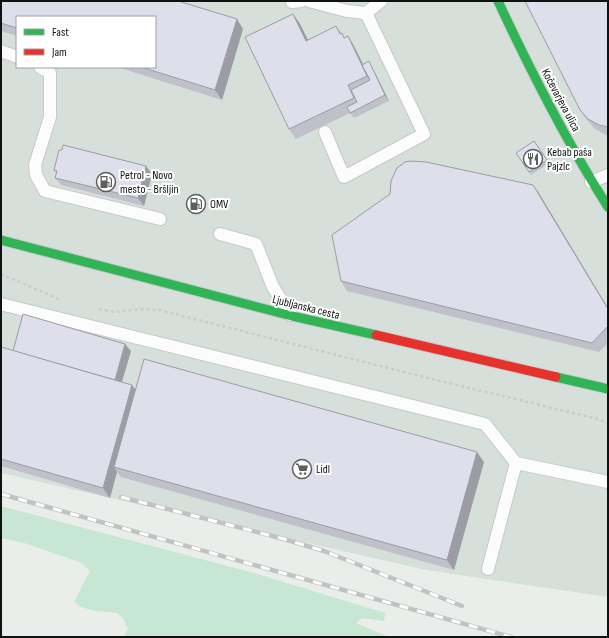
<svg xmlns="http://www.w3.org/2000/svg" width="609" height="638" viewBox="0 0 609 638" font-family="'Sofia Sans Condensed',sans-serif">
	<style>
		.built { fill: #d7dfdb; fill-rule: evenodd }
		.green { fill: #c7e7d4 }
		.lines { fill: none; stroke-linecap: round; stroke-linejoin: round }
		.lane-casing { stroke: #c6c9c7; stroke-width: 14 }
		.fast-casing { stroke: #c6c9c7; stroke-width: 11 }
		.jam-casing { stroke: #c6c9c7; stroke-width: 11 }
		.path { stroke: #cbcbcb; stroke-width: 2.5; stroke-dasharray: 3 3; stroke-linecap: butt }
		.lane { stroke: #fcfcfc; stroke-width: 12 }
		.fast { stroke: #30b455; stroke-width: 9 }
		.jam { stroke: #e5322d; stroke-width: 9 }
		.rail-casing { stroke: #c1c2c1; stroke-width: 4.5 }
		.rail { stroke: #fff; stroke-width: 3; stroke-dasharray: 9; stroke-linecap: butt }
		.wall { fill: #bfc0c9 }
		.shaded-wall { fill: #9b9ca4 }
		.building { fill: #dedfea; stroke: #9b9ca4 }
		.labels { text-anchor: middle; stroke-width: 4; stroke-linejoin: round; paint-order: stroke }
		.street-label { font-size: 12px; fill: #101211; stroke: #fff }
		.poi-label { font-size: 12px; fill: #101211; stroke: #fff; text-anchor: start }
	</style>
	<rect width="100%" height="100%" fill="#e9eeeb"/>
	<path class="built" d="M 1,1 L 608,1 L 608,597 L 426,570 L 1,473 ZM 17,17 L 155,17 L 155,67 L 17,67 Z"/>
	<polygon class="green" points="1,506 254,573 385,613 384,621 362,618 356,623 389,637 123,637 128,629 123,618 117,613 95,611 81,607 74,602 90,571 82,563 24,543 1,538"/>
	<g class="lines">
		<g class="lane-casing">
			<g id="lane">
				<polyline points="309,1 347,11 366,13 381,1"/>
				<polyline points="292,2 301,1"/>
				<polyline points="1,51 17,57"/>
				<polyline points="40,67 50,73 50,117 35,165 36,175 45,191 160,219"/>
				<polyline points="325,132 344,177 424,134 366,13"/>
				<polyline points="591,182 608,175"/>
				<polyline points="220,234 256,244 273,287 291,315"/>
				<polyline points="1,304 485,424 516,463 608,482"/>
				<polyline points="488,569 516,463"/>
			</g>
		</g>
		<g class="fast-casing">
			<g id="fast">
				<path d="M 498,1 C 531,72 566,141 608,207"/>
				<polyline points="1,240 292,316 376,335"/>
				<polyline points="556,377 608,389"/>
			</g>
		</g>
		<g class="jam-casing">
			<polyline id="jam" points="376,335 556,377"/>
		</g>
		<g class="path">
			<polyline points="1,274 61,300"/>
			<polyline points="99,309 115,312 140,309 159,310 424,377 598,419 608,423"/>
		</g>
		<use href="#lane" class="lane"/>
		<use href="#fast" class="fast"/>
		<use href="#jam" class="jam"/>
		<g class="rail-casing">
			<g id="rail">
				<polyline points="1,494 511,637"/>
				<polyline points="121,497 284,539 324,551 462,606"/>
			</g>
		</g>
		<use href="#rail" class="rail"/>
	</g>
	<g class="wall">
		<polygon points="1,1 243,29 222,100 117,67 155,67 17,17 17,36 1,31"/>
		<polygon points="608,1 608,135 606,135 595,129 587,120 580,110"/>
		<polygon points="293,14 300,24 308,40 336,26 345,38 348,36 354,46 363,64 372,67 389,101 354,118 350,113 296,139 289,129"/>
		<polygon points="534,141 549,163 531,175 516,153"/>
		<polygon points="54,170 152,174 144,206 61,185 55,178 56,173"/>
		<polygon points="533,185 540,195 608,308 608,343 599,352 347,291 341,281"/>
		<polygon points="1,347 13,351 131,351 122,382 136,389 484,462 454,570 121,477 117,472 110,498 1,466"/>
	</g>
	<g class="shaded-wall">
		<polygon points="293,14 300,24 313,50 306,41"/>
		<polygon points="237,19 243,29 222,100 215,90"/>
		<polygon points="348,36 354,46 374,86 367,76"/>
		<polygon points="369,61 389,101 385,95"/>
		<polygon points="146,166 152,174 144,206 138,198"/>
		<polygon points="533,185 540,195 608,308 608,309"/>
		<polygon points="125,344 131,351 120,388 115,381"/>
		<polygon points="132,385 139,395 114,467 117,472 110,498 103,488"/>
		<polygon points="477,452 484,462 454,570 447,560"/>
	</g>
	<g class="building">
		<polygon points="1,1 178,1 237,19 215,90 141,67 155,67 155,17 17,17 17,28 1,23"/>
		<polygon points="525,1 607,1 608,2 608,127 599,125 588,119 580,110"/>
		<polygon points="293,14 306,41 336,26 340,34 342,33 344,38 348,36 367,76 348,85 354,98 289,129 245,37"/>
		<polygon points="369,61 385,95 350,113 347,107 357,102 351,90 370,80 362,65"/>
		<polygon points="534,141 547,160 529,172 516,153"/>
		<polygon points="63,145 146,166 138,198 55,178 57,171 54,170 59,150 62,150"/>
		<polygon points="410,161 426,162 533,185 608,309 608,326 592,343 341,281 332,235 390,194 391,181 397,168 405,162"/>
		<polygon points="23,314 125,344 115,380 13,351"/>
		<polygon points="1,347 132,385 103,488 1,459"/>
		<polygon points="144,359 477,452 447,560 114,467"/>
	</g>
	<defs>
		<g id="restaurant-ring" transform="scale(1)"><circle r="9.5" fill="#fff" stroke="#5c5f5d" stroke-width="1.5"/><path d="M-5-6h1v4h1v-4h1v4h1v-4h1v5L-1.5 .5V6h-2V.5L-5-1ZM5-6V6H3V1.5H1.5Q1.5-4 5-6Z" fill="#5c5f5d"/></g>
		<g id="fuel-ring" transform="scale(1)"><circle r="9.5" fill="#fff" stroke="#5c5f5d" stroke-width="1.5"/><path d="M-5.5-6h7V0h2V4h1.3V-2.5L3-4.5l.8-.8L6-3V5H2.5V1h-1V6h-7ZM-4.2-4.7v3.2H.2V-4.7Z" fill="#5c5f5d"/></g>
		<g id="supermarket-ring" transform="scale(1)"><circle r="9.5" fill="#fff" stroke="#5c5f5d" stroke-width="1.5"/><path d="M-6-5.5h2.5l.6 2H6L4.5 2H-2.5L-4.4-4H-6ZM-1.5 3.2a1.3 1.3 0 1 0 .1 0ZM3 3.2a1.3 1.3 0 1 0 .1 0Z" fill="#5c5f5d"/></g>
	</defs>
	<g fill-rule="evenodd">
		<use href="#restaurant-ring" x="533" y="159"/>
		<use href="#fuel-ring" x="106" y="182"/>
		<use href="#fuel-ring" x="196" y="204"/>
		<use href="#supermarket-ring" x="302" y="469"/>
	</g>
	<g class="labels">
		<g class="street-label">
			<text transform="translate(561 100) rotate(62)" y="4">Kočevarjeva ulica</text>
			<text transform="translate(306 307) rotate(14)" y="4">Ljubljanska cesta</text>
		</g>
		<g class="poi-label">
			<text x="547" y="156">Kebab paša<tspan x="547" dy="14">Pajzlc</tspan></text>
			<text x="120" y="179">Petrol - Novo<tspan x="120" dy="14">mesto - Bršljin</tspan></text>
			<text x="210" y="208">OMV</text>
			<text x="316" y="473">Lidl</text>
		</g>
	</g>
	<rect width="609" height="638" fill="none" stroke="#101211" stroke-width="4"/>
	<rect x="16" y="16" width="140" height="52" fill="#ffffff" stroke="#9fa0a0"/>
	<rect x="24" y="29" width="20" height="6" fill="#30b455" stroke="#9fa0a0"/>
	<text x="52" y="36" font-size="12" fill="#101211">Fast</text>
	<rect x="24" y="49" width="20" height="6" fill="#e5322d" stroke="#9fa0a0"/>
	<text x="52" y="56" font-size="12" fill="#101211">Jam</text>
</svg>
